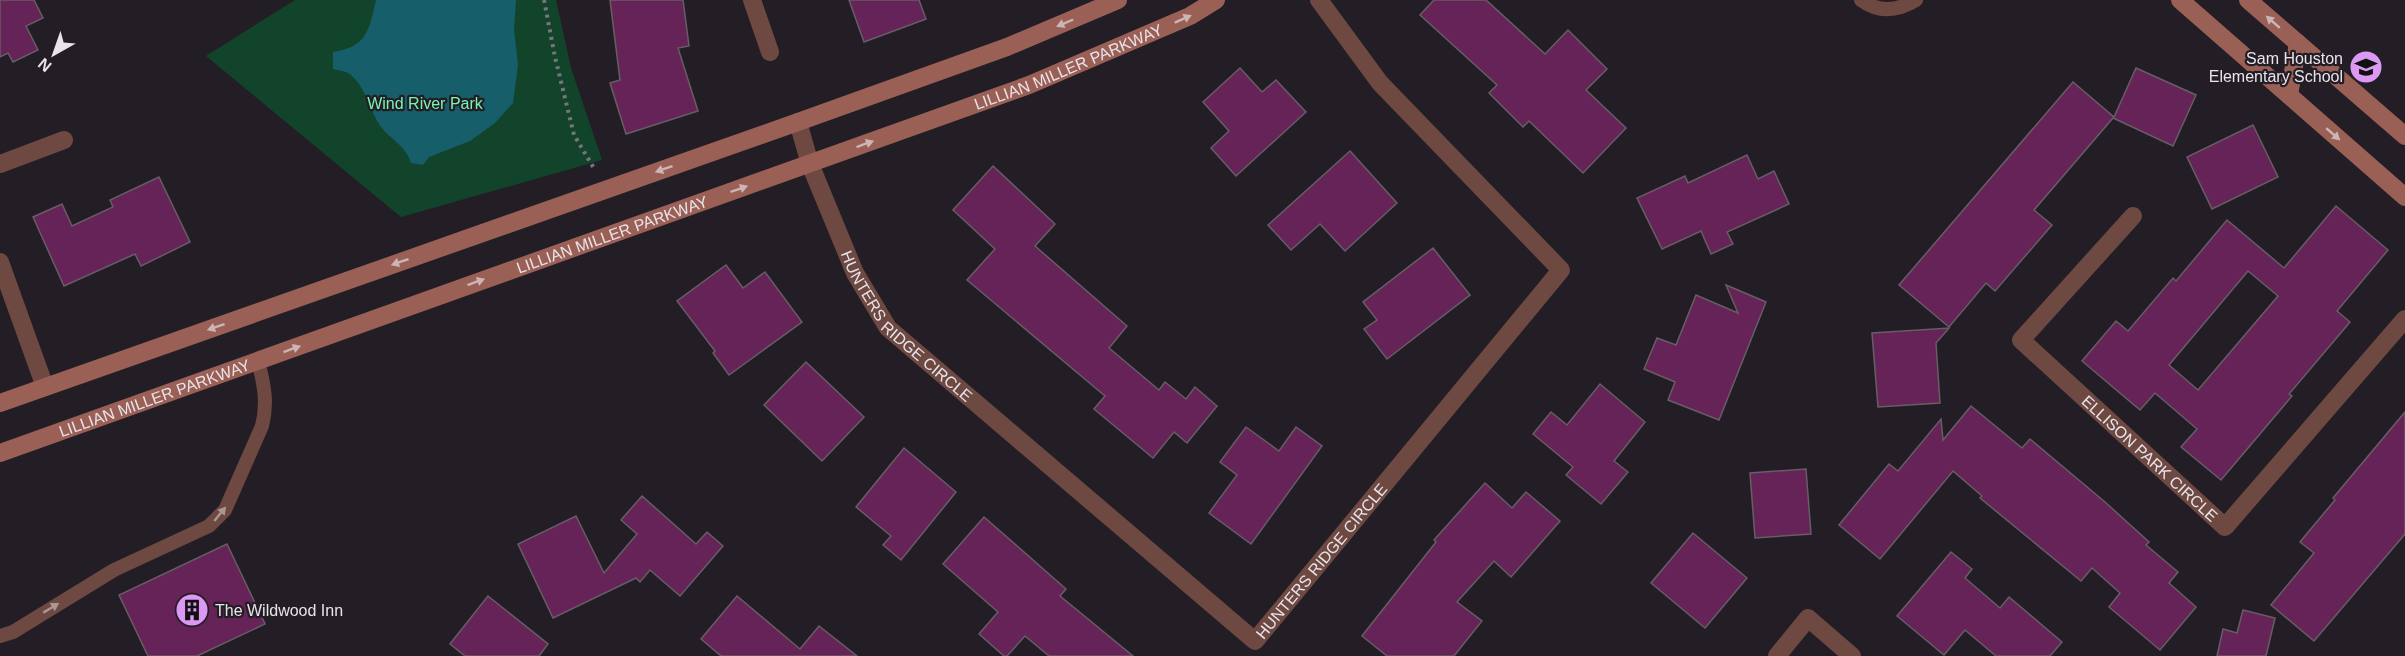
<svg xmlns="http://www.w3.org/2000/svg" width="2405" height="656" viewBox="0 0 2405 656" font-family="Arial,sans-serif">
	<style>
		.green { fill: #12442c }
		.water { fill: #165e6a }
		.building { fill: #662358; stroke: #675d64; stroke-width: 1.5; fill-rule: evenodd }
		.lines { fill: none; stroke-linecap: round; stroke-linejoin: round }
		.path { stroke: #79757c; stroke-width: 4; stroke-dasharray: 3 4.5; stroke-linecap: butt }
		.lane { stroke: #6e4942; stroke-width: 14 }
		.street { stroke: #6e4942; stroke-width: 18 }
		.secondary { stroke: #9a5f55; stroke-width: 18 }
		.oneway { fill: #cdb5b6 }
		.oneway2 { fill: #ab9696 }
		.labels { text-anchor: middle; stroke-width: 4.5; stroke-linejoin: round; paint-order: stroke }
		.poi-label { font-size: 16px; fill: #e8e4ea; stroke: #231e26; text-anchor: end }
		.street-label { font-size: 16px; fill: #e8e4ea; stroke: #231e26 }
		.park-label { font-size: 16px; fill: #79f5b3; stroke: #231e26 }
	</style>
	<rect width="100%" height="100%" fill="#231e26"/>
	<polygon class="green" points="295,0 556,0 571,68 602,160 401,217 206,56"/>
	<path class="water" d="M 376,0 L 516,0 L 514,29 L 518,65 L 513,103 L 495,123 L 470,141 L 429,157 L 423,165 L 411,163 C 406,145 389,139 379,124 C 370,110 366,90 354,78 C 348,71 342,71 333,69 L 333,52 C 367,47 369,30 376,0 Z"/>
	<g class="building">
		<polygon points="0,0 34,0 43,18 26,26 38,50 13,62 8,53 0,57"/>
		<polygon points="610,0 683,0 689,46 678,48 698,111 626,134 610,83 620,80"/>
		<polygon points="849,0 919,0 926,19 864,42"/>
		<polygon points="1434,0 1486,0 1545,54 1568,30 1607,69 1586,90 1626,128 1583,173 1529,121 1523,127 1489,93 1497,85 1420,15"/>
		<polygon points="1240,68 1262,92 1276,80 1306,112 1236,176 1211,148 1229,131 1203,102"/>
		<polygon points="2136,68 2196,95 2173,146 2113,118 2034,210 2052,225 1995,291 1986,283 1949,327 1899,285 2073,82 2114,117"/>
		<polygon points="2253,125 2278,177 2212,209 2187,157"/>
		<polygon points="1350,151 1397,203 1345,251 1320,224 1291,250 1268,225"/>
		<polygon points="1747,155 1758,179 1774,171 1789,204 1727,232 1733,244 1711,254 1701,231 1662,249 1637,198 1685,176 1688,183"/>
		<polygon points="993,166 1055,224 1035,246 1127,326 1109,348 1159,390 1165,382 1186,399 1195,387 1217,406 1187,443 1174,432 1153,458 1094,409 1105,396 967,280 995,249 953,210"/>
		<polygon points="159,177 190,242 141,266 135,254 64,286 33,217 62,204 72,226 113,207 110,200"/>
		<path d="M 2336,206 L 2388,250 L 2337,311 L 2350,322 L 2289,394 L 2292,396 L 2221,480 L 2181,447 L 2197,429 L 2155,393 L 2140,410 L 2082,361 L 2116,321 L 2128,331 L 2173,278 L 2176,281 L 2227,220 L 2284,268 ZM 2248,271 L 2278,296 L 2198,390 L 2169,365 Z"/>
		<polygon points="1433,248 1470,295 1387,359 1364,329 1377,320 1363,302"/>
		<polygon points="726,265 743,288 765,272 802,322 729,375 713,353 715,351 677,301"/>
		<polygon points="1726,285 1766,302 1719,420 1668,400 1675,382 1644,369 1657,338 1676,345 1696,295 1738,313"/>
		<polygon points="1949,328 1936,343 1940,403 1878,407 1872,333"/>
		<polygon points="806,362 864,417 822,461 764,405"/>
		<polygon points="1600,384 1645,422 1614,461 1628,472 1601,504 1566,475 1573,467 1533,434 1551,412 1567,425"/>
		<polygon points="1971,406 2022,448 2030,439 2105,502 2149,542 2146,545 2178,572 2169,583 2196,607 2160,650 2109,607 2120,593 2092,568 2081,581 1980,498 1982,496 1953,471 1880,559 1839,525 1889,464 1898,471 1941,419 1943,440"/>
		<polygon points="2405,412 2405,534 2314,641 2271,605 2314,553 2300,542 2335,500 2333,498"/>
		<polygon points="1246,427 1279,451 1296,427 1322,446 1251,544 1209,513 1237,475 1220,462"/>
		<polygon points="904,448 956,492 901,560 883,545 891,536 856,507"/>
		<polygon points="1806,469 1811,534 1755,538 1750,473"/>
		<polygon points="1485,483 1512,508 1526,492 1560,521 1511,577 1494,561 1457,602 1482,621 1454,656 1387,656 1362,636 1436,542 1434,540"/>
		<polygon points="642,496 696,544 707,532 723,546 680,596 650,570 640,582 636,578 553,618 518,544 576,516 604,573 637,534 621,520"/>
		<polygon points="984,517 1066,589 1060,596 1133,656 1049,656 1025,636 1007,656 1004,656 979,634 998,612 943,564"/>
		<polygon points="1693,533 1747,578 1705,628 1651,583"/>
		<polygon points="227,544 265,624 197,656 148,656 119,595"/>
		<polygon points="1951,552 1972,569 1965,578 2000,608 2009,597 2062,642 2050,656 1996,656 1965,630 1944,655 1897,616"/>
		<polygon points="488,596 548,644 539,656 465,656 450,644"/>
		<polygon points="737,596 800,649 819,626 857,656 721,656 701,639"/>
		<polygon points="2243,610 2275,618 2266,656 2217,656 2223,629 2237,633"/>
	</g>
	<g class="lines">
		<polyline class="path" points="544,0 555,57 574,135 595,170"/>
		<g class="lane">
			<path d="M 1861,0 C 1879,13 1898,11 1916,0"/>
			<path d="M 0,636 L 13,632 L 114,570 L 209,526 L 225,510 L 262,426 C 268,403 264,384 258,361"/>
		</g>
		<g class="street">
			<polyline points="752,0 770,52"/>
			<path id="s1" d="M 798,122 L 810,164 L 855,273 L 888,328 L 1255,641 L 1561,270 L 1380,83 L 1319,0"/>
			<polyline points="0,164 64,140"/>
			<path id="s2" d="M 2133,216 L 2021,340 L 2225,527 L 2405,319"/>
			<polyline points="0,262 45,387"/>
			<polyline points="1777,656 1808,618 1852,656"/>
		</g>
		<g class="secondary">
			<polyline points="2180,0 2405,197"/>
			<polyline points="2248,0 2405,136"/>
			<polyline points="2289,95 2298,43"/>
			<polyline points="0,403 798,122 1007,47 1118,0"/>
			<path id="s3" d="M 0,453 L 1029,85 L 1190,16 L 1216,0"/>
		</g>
	</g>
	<defs><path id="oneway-solid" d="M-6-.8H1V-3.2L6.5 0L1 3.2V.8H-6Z" transform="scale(1.5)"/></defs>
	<g class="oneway">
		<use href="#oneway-solid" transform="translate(1183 19) rotate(-24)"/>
		<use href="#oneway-solid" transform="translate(2273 22) rotate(-139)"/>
		<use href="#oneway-solid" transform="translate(1065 23) rotate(157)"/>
		<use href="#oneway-solid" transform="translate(2333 134) rotate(41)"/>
		<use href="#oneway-solid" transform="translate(865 144) rotate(-20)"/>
		<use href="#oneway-solid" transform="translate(664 169) rotate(161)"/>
		<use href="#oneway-solid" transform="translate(739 189) rotate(-19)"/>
		<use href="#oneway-solid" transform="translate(400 262) rotate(161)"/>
		<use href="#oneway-solid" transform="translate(476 282) rotate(-20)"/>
		<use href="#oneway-solid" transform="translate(216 327) rotate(161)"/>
		<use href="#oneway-solid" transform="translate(292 349) rotate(-20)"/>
	</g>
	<g class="oneway2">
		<use href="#oneway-solid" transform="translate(220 514) rotate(-51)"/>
		<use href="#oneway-solid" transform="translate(51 608) rotate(-31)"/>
	</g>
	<defs>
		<g id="school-disc" transform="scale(1.725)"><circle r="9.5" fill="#dc99f4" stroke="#231e26"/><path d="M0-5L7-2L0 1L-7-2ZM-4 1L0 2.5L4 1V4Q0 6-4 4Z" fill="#111"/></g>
		<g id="building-disc" transform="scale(1.725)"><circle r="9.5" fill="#dc99f4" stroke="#231e26"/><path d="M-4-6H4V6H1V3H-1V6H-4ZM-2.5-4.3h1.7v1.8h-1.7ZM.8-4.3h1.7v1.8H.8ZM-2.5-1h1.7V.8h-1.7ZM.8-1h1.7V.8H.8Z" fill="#111"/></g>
	</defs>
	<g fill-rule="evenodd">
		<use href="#school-disc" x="2366" y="67"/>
		<use href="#building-disc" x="192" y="610"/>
	</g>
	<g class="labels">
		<g class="poi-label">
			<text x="2343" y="64">Sam Houston<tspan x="2343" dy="18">Elementary School</tspan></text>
			<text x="215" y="616" text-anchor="start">The Wildwood Inn</text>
		</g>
		<g class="street-label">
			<text dy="6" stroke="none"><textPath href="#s3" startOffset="1136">LILLIAN MILLER PARKWAY</textPath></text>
			<text dy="6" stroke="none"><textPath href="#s3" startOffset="650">LILLIAN MILLER PARKWAY</textPath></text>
			<text dy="6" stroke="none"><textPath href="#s1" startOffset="236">HUNTERS RIDGE CIRCLE</textPath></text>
			<text dy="6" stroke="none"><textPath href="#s3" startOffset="164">LILLIAN MILLER PARKWAY</textPath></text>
			<text dy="6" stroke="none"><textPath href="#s2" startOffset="342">ELLISON PARK CIRCLE</textPath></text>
			<text dy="6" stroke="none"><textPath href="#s1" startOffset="812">HUNTERS RIDGE CIRCLE</textPath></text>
		</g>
		<g class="park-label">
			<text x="425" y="109">Wind River Park</text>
		</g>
	</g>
	<g transform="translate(54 54) rotate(220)" stroke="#231e26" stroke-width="4.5" paint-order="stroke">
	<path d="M0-4.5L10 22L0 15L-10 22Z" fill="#e8e4ea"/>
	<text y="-9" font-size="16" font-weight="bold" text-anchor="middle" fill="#e8e4ea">N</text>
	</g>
</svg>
